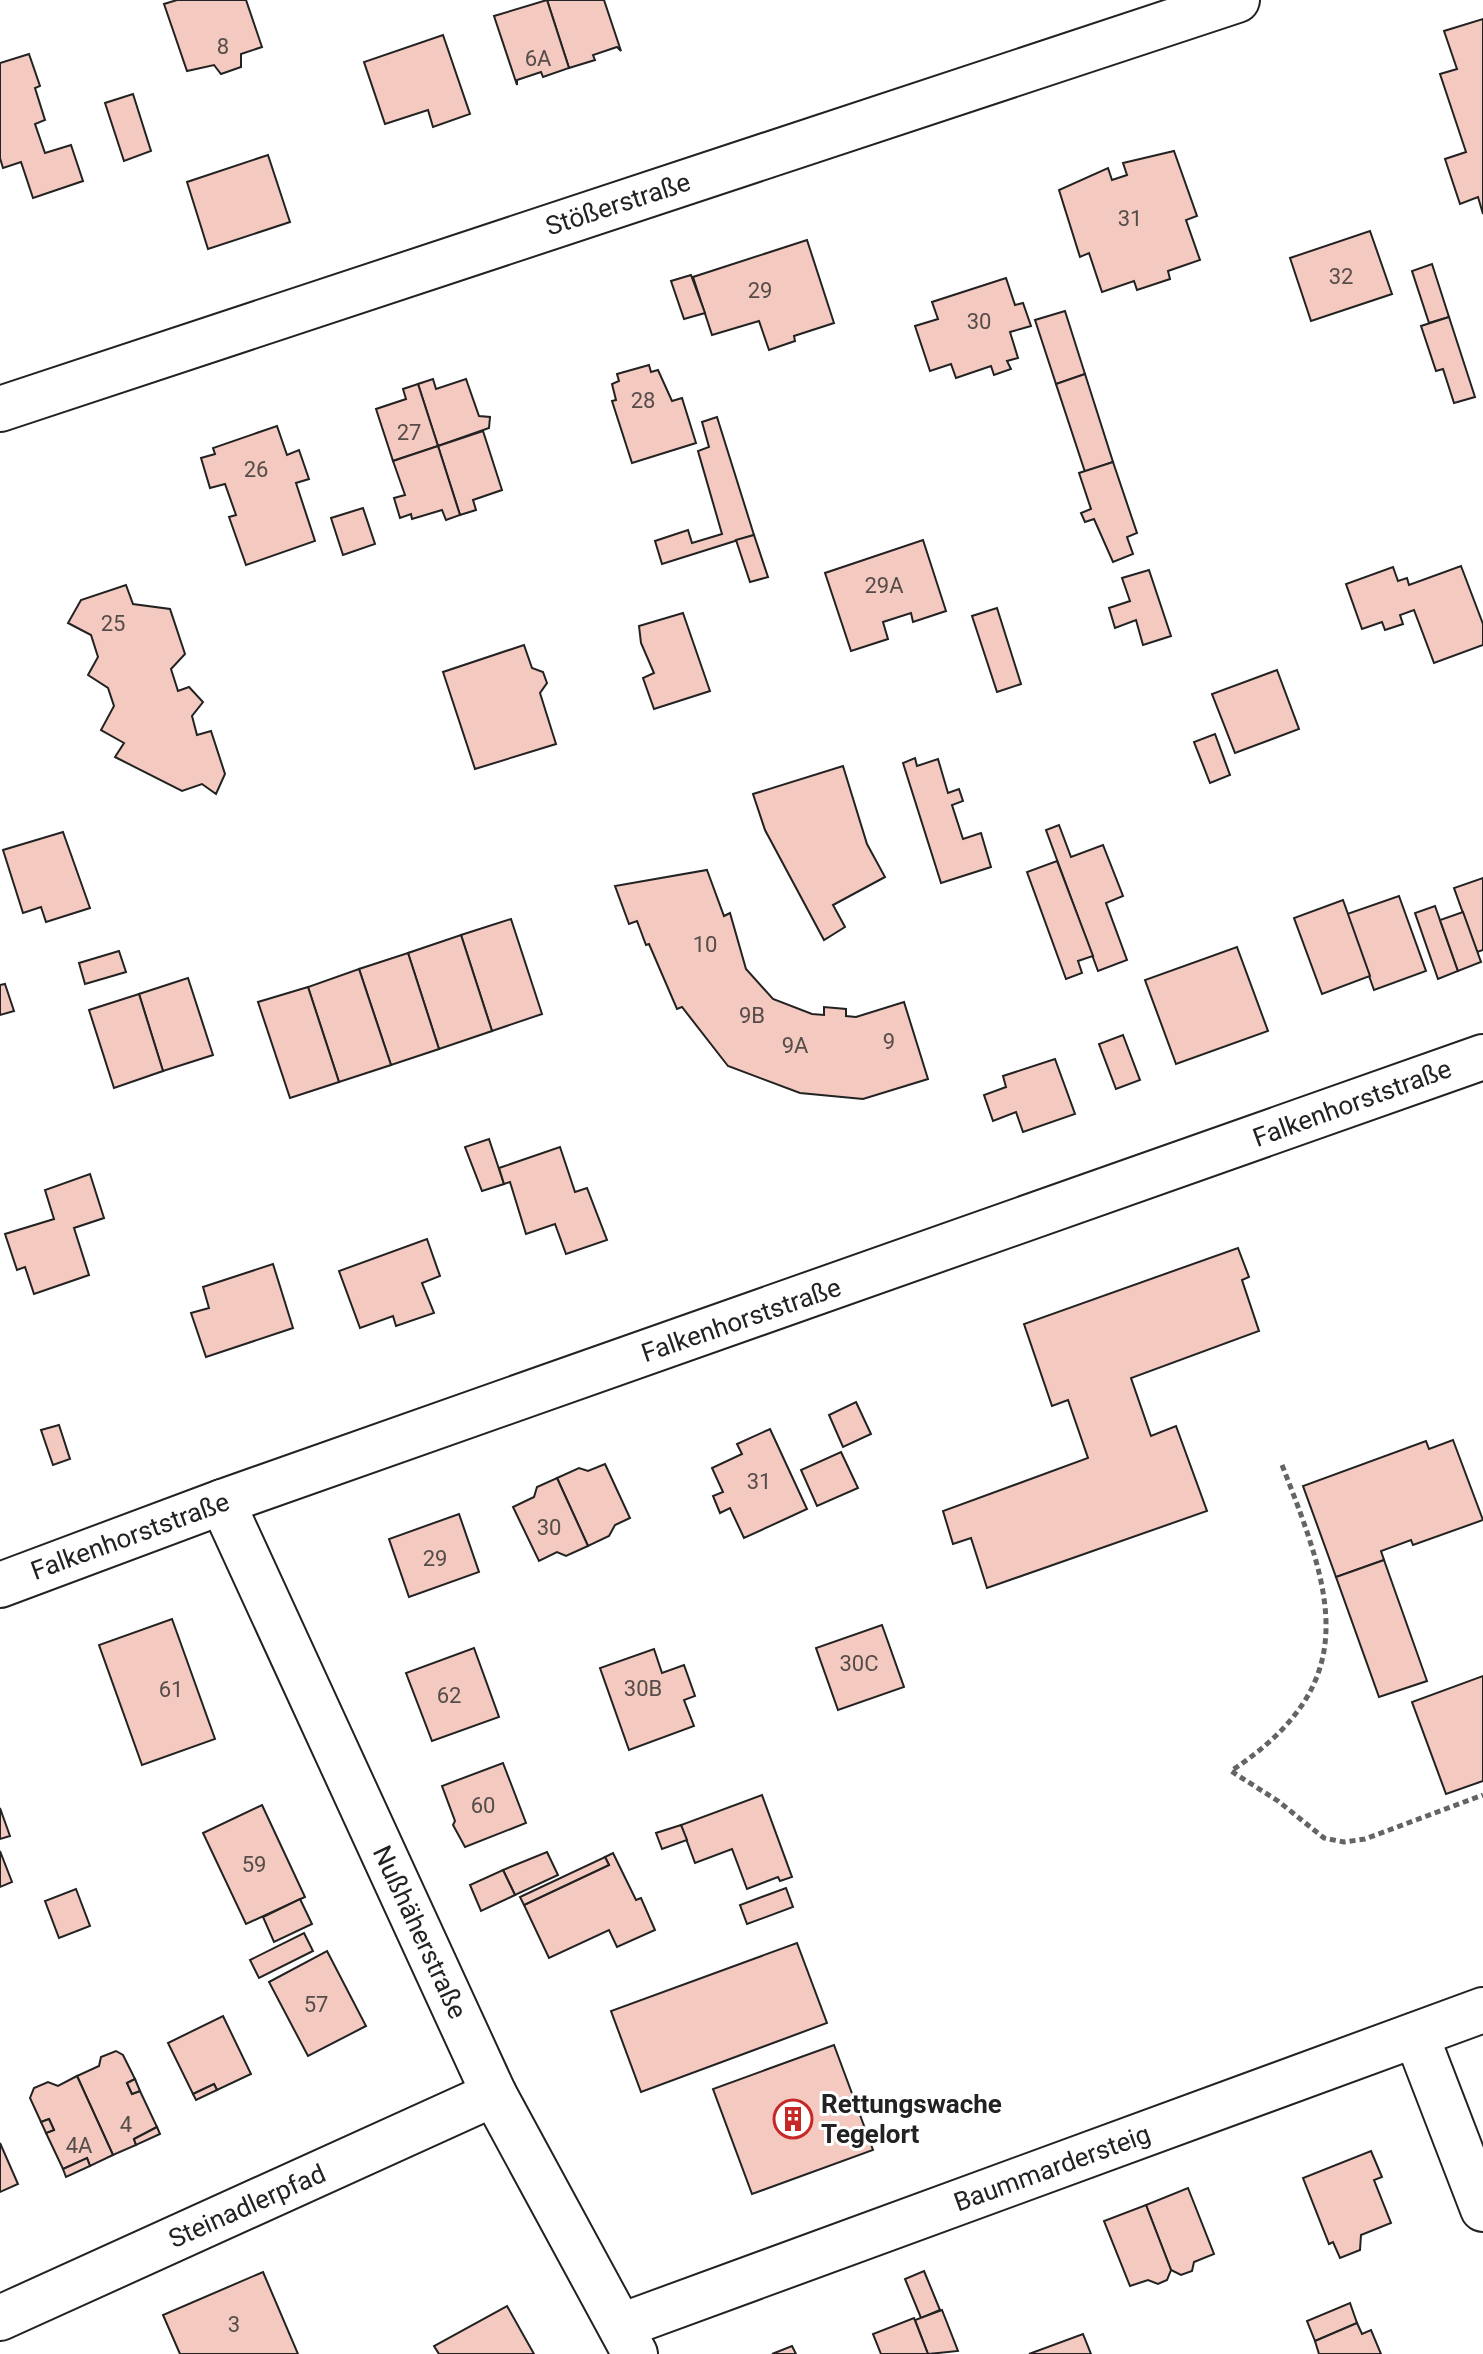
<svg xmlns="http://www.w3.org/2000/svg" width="1483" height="2354" viewBox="0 0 1483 2354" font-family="Roboto,sans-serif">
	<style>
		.building { fill: #f3c9c0; stroke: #222; stroke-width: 2 }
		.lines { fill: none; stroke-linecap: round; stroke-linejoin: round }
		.street-casing { stroke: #222; stroke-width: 48 }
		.path { stroke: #646464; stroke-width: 5; stroke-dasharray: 6 4; stroke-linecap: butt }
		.street { stroke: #fff; stroke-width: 44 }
		.labels { text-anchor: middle; stroke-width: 6; stroke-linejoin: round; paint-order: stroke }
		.number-label { font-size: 22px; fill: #564c4a }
		.street-label { font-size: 26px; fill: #222; stroke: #fff }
		.poi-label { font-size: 26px; font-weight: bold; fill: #222; stroke: #fff; text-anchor: start }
	</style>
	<rect width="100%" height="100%" fill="#fff"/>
	<g class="building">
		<polygon points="177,0 246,0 262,47 241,54 241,67 221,74 214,65 187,71 164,4"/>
		<polygon points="547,0 604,0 621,51 617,47 593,55 595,60 569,68"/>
		<polygon points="547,0 569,68 543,77 541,72 517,80 517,85 494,16"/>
		<polygon points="1483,19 1483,214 1478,197 1460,204 1445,159 1466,152 1440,74 1457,69 1444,31"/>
		<polygon points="443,35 470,114 433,127 428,110 385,124 364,62"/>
		<polygon points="29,54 40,86 35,88 45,120 35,124 45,153 71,145 83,181 33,198 21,162 3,168 0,158 0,63"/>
		<polygon points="133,94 151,151 124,161 105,103"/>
		<polygon points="1174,151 1197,216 1186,220 1200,260 1168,271 1170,279 1137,290 1134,281 1102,292 1089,253 1080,257 1059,190 1108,168 1112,180 1127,175 1123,163"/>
		<polygon points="268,155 290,222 208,249 187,182"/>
		<polygon points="1370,231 1392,294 1311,321 1290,258"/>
		<polygon points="807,240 834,323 794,336 795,341 769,350 759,321 712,335 693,277"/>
		<polygon points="1432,264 1449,317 1429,323 1412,271"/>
		<polygon points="691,275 705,313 684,319 671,281"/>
		<polygon points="1006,278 1015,305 1023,303 1031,326 1010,332 1018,358 1007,361 1011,369 994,375 991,366 956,378 951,364 930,371 915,326 938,319 932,302"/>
		<polygon points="1065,311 1085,374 1056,384 1035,320"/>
		<polygon points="1449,317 1475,397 1454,403 1443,369 1436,371 1421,326"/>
		<polygon points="649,365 651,372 658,370 672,401 682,398 696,443 632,463 612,401 616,400 612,384 619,381 617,374"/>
		<polygon points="1085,374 1113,462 1085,472 1056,384"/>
		<polygon points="433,379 436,389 466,379 479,416 490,417 489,428 438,446 418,384"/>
		<polygon points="418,384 438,446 393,461 376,409 406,399 403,389"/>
		<polygon points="717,417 754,535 662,564 655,541 688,530 692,543 722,534 698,451 709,447 702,422"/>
		<polygon points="277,426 287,455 299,450 309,479 296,483 315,541 246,565 229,517 236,515 225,484 210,488 201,458 215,454 213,448"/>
		<polygon points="483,431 502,490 473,500 476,510 460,515 438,446"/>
		<polygon points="438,446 460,515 446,520 442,510 412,519 411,514 400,518 394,498 405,495 393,461"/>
		<polygon points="1113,462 1137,533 1127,537 1133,554 1113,562 1094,519 1085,522 1081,513 1091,509 1079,473"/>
		<polygon points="363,508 375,544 343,555 331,518"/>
		<polygon points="754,535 768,577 750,582 736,540"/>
		<polygon points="923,540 946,611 913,622 911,613 883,622 888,639 851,651 825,573"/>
		<polygon points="1461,566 1483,624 1483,645 1434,663 1414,610 1400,615 1403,624 1385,630 1382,622 1362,629 1346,584 1393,567 1398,581 1407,578 1409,585"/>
		<polygon points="1149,570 1171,636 1143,645 1136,620 1115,628 1109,608 1130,601 1122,578"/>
		<polygon points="126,585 133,604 170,609 185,654 171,669 178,691 189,687 203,702 192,716 197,735 211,731 225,774 216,794 202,784 182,791 115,757 124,743 101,730 114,706 108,688 88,675 98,657 91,635 68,623 81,600"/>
		<polygon points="997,608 1021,684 997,692 972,616"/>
		<polygon points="683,613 710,691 654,709 643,678 654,673 641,643 639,626"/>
		<polygon points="524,645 532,668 543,672 547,683 540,693 556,744 475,769 443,672"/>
		<polygon points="1277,670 1299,729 1235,753 1212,694"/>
		<polygon points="1215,734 1230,775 1210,783 1194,742"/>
		<polygon points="915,758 917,766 938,759 948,793 959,789 963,801 952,805 963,839 981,833 991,867 941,883 903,763"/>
		<polygon points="843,766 867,844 885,877 833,905 845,927 824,940 765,830 753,794"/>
		<polygon points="1059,825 1071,857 1103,845 1123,896 1106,903 1127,960 1098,971 1046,830"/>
		<polygon points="63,832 90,908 46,922 41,907 23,913 3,850"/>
		<polygon points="1057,861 1093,956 1078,961 1082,973 1066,979 1027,872"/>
		<polygon points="707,870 724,916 730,913 746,969 773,999 812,1014 824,1015 824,1007 846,1009 846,1016 856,1017 904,1002 928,1079 863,1099 800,1093 728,1066 682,1007 677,1009 649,944 646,945 637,921 629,924 615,886"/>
		<polygon points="1483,878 1483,950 1477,952 1454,888"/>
		<polygon points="1399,896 1426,971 1374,990 1347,914"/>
		<polygon points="1343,900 1370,976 1322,994 1294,918"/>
		<polygon points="1435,906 1458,971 1438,979 1415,913"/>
		<polygon points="1463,912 1481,962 1458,971 1440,920"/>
		<polygon points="511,919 542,1014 492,1031 461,935"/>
		<polygon points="461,935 492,1031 439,1049 408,953"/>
		<polygon points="1237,947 1268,1031 1176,1064 1145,980"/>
		<polygon points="119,951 126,972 85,984 79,963"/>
		<polygon points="408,953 439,1049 391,1065 359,969"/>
		<polygon points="359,969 391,1065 339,1082 308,987"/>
		<polygon points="188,978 213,1055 163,1071 139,994"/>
		<polygon points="5,984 14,1011 0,1015 0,985"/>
		<polygon points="308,987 339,1082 290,1098 258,1002"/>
		<polygon points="139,994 163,1071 114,1088 89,1010"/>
		<polygon points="1123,1035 1140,1080 1116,1089 1099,1044"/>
		<polygon points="1055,1059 1075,1114 1023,1132 1016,1112 993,1121 984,1095 1006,1087 1003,1076"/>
		<polygon points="489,1139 504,1184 482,1191 465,1147"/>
		<polygon points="560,1147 575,1192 587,1188 607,1240 566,1254 555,1224 526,1234 510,1182 504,1184 499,1168"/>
		<polygon points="90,1174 104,1218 74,1228 89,1275 34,1294 25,1267 17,1270 5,1234 54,1219 45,1190"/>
		<polygon points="427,1239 440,1276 422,1283 434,1313 396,1326 393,1316 360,1328 339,1271"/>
		<polygon points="1238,1248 1249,1277 1242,1280 1259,1331 1131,1378 1151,1436 1176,1426 1207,1511 987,1588 971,1538 953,1544 943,1511 1088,1458 1068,1400 1052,1406 1024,1324"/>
		<polygon points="273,1264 293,1328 206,1357 191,1313 209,1308 203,1287"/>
		<polygon points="856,1402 871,1434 843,1447 829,1415"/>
		<polygon points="59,1425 70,1459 53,1465 41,1430"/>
		<polygon points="770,1429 807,1509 744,1538 730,1508 720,1513 713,1496 723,1492 712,1468 742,1454 737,1444"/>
		<polygon points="1453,1440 1483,1520 1413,1545 1411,1540 1381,1551 1384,1560 1336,1577 1303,1486 1426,1441 1429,1449"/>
		<polygon points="841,1452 858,1488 817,1506 801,1470"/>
		<polygon points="605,1464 630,1518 615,1525 609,1536 588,1546 557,1478 579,1468 588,1471"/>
		<polygon points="557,1478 588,1546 566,1556 557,1552 539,1561 513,1507 534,1497 537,1487"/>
		<polygon points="459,1514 479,1572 409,1597 389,1539"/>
		<polygon points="1384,1560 1427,1681 1379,1697 1336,1577"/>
		<polygon points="172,1619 215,1739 142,1765 99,1645"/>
		<polygon points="882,1625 904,1687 838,1710 816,1648"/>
		<polygon points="474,1648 499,1717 432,1741 406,1673"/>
		<polygon points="654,1649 662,1673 684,1665 695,1696 684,1700 694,1726 629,1750 600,1668"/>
		<polygon points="1483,1676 1483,1781 1446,1794 1412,1702"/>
		<polygon points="503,1763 526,1823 465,1847 453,1825 455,1821 442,1786"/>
		<polygon points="762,1795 792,1877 780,1881 778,1877 747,1889 732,1849 695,1863 681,1825"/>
		<polygon points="262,1805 305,1897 246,1924 203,1833"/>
		<polygon points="0,1808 10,1836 0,1839"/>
		<polygon points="681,1825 687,1840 662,1849 656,1833"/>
		<polygon points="0,1851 12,1882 0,1887"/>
		<polygon points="547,1852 558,1875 515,1895 503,1870"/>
		<polygon points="613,1853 636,1900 641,1898 655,1930 617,1947 609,1930 549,1958 524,1905 609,1865 605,1857"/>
		<polygon points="605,1857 609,1865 524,1905 520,1897"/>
		<polygon points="503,1870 515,1895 481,1911 470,1885"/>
		<polygon points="786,1888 793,1907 747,1924 740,1905"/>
		<polygon points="76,1889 90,1926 59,1938 45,1901"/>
		<polygon points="300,1899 312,1924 274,1942 263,1917"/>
		<polygon points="304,1933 313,1951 259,1978 250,1960"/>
		<polygon points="797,1943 827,2023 641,2092 611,2011"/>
		<polygon points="327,1951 366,2026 308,2056 269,1982"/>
		<polygon points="223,2016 251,2074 217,2090 214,2084 193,2094 168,2043"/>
		<polygon points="834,2045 873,2150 752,2194 713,2089"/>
		<polygon points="116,2051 123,2055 135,2079 127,2083 132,2094 140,2091 157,2127 134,2139 136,2145 113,2155 77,2076 99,2066 101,2057"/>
		<polygon points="77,2076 113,2155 90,2166 87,2158 63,2169 46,2133 54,2130 49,2119 41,2122 30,2098 34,2088 48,2082 58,2086"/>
		<polygon points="135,2079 140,2091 132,2094 127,2083"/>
		<polygon points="214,2084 217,2090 196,2100 193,2094"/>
		<polygon points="49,2119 54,2130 46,2133 41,2122"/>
		<polygon points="157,2127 160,2134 136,2145 134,2139"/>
		<polygon points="0,2143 18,2184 0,2192"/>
		<polygon points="1371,2151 1382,2177 1374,2180 1391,2223 1361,2235 1360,2250 1340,2258 1333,2242 1329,2244 1303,2178"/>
		<polygon points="87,2158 90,2166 66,2177 63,2169"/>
		<polygon points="1188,2188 1214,2254 1194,2262 1192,2271 1181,2275 1171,2270 1146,2205"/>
		<polygon points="1146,2205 1171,2270 1167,2280 1158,2284 1148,2280 1130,2286 1104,2221"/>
		<polygon points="924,2271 940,2310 921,2318 905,2279"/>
		<polygon points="263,2272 298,2354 180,2354 163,2315"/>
		<polygon points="1350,2303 1357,2323 1315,2341 1307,2321"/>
		<polygon points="507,2306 534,2354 439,2354 434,2346"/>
		<polygon points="942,2310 958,2351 928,2354 915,2320"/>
		<polygon points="914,2318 928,2354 881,2354 873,2334"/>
		<polygon points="1357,2323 1362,2334 1371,2330 1381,2354 1319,2354 1315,2341"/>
		<polygon points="1083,2334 1091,2354 1029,2354"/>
		<polygon points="792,2346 796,2354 772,2354"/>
	</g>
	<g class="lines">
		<g class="street-casing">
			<g id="street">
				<polyline points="0,409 1237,0"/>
				<polyline points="222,1502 494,2094 635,2354"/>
				<polyline points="0,1585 222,1502 1483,1057"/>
				<polyline points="1416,2035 1483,2209"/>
				<polyline points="0,2318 494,2094"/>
				<polyline points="621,2326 1483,2010"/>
			</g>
		</g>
		<path class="path" d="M 1282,1465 C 1332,1593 1366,1682 1231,1771 L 1278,1801 L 1324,1838 L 1344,1842 L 1365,1839 L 1483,1795"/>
		<use href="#street" class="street"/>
	</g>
	<defs>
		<g id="building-ring" transform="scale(2)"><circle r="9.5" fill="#fff" stroke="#c62828" stroke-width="1.5"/><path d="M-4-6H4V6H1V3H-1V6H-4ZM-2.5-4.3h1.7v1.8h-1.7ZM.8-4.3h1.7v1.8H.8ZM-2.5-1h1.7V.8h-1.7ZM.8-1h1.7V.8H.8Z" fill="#c62828"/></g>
	</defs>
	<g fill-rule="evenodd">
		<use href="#building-ring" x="793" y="2119"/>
	</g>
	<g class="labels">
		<g class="number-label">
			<text x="223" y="54">8</text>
			<text x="538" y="66">6A</text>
			<text x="1130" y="226">31</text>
			<text x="1341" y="284">32</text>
			<text x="760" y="298">29</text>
			<text x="979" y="329">30</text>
			<text x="643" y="408">28</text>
			<text x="409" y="440">27</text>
			<text x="256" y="477">26</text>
			<text x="884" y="593">29A</text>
			<text x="113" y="631">25</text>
			<text x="705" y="952">10</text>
			<text x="752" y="1023">9B</text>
			<text x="889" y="1049">9</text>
			<text x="795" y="1053">9A</text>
			<text x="759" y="1489">31</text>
			<text x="549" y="1535">30</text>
			<text x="435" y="1566">29</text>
			<text x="859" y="1671">30C</text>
			<text x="643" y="1696">30B</text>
			<text x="171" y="1697">61</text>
			<text x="449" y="1703">62</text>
			<text x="483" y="1813">60</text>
			<text x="254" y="1872">59</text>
			<text x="316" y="2012">57</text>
			<text x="126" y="2132">4</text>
			<text x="79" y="2153">4A</text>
			<text x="234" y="2332">3</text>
		</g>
		<g class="street-label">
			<text transform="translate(618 204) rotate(-18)" y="9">Stößerstraße</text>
			<text transform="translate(1352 1103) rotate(-20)" y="9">Falkenhorststraße</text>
			<text transform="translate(741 1320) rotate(-19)" y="9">Falkenhorststraße</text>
			<text transform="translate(130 1536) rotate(-20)" y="9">Falkenhorststraße</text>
			<text transform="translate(420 1932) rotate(65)" y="9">Nußhäherstraße</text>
			<text transform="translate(1052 2168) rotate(-20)" y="9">Baummardersteig</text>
			<text transform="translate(247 2206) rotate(-24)" y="9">Steinadlerpfad</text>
		</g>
		<g class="poi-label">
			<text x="821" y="2113">Rettungswache<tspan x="821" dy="30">Tegelort</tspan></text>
		</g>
	</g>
</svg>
